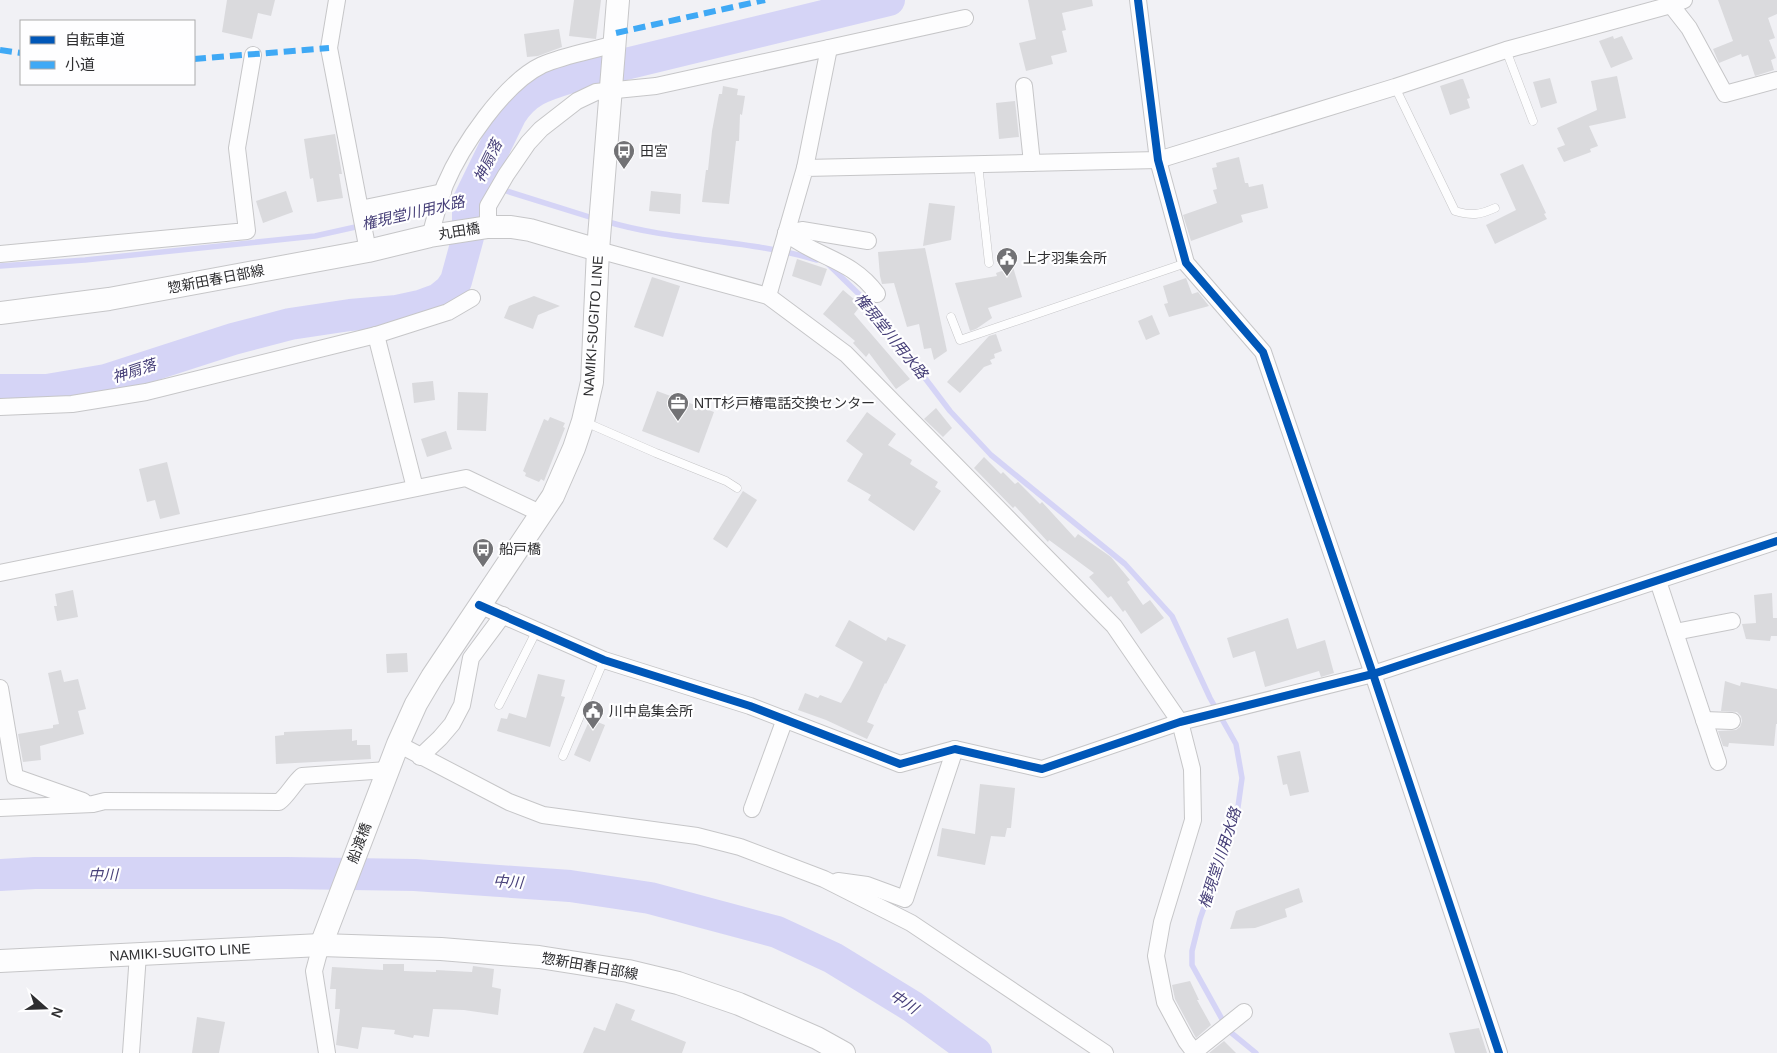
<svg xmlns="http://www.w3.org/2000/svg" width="1777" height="1053" viewBox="0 0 1777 1053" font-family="Helvetica,'Noto Sans JP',sans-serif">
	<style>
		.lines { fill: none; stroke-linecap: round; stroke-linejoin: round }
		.stream { stroke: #d5d4f6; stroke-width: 5.5 }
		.river { stroke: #d5d4f6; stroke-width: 32 }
		.building { fill: #dadadd }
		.service-casing { stroke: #c6c6c8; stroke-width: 9 }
		.minor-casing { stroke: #c6c6c8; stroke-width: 18 }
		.secondary-casing { stroke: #c6c6c8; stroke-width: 24 }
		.service { stroke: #fdfdfe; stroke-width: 8 }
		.minor { stroke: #fdfdfe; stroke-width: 16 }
		.secondary { stroke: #fdfdfe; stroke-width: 22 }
		.quiet { stroke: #3fa9f5; stroke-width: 6; stroke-dasharray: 12 6; stroke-linecap: butt }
		.cycleway-casing { stroke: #fefeff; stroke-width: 11 }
		.cycleway { stroke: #0057b8; stroke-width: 8 }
		.labels { text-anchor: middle; stroke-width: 4.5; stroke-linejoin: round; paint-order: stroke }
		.poi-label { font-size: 14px; fill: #2e2e30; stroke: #fefeff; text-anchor: start }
		.street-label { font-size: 14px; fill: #2e2e30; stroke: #fefeff }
		.water-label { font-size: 15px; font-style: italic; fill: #463f78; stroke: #fefeff }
	</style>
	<rect width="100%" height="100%" fill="#f1f1f5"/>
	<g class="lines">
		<g class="stream">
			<polyline points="500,189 596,219"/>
			<path d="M 605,221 C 674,242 748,239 817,260"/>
			<polyline points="828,264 868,303 950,411 991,455 1125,564 1172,616 1210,698 1236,744 1242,778 1237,814 1200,919 1192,951 1192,965 1228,1030 1256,1053"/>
			<polyline points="0,266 85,260 315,236 468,202 492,190"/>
		</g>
		<g class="river">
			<path d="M 0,390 L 47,390 L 106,380 L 233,339 L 290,324 L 350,315 L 397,311 L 420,306 L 439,299 L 450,290 L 456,281 L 468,237 L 468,202 L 511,114 C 526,91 542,86 568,78 L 889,0"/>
			<polyline points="0,875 35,873 287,873 415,875 570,886 650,898 777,932 833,958 913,1007 976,1053"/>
		</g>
	</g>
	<g class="building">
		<polygon points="227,0 275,0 271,16 258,13 252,39 222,32"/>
		<polygon points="574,0 601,0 596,39 569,36"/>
		<polygon points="1028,0 1092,0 1093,6 1062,13 1066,30 1062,31 1067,52 1051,56 1053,64 1026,71 1019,43 1036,39"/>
		<polygon points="1718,0 1777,0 1777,14 1768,18 1775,38 1769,40 1776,58 1771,60 1774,70 1755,76 1748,55 1742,57 1741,54 1719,63 1713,49 1733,41"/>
		<polygon points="559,29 562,47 538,56 527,57 524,34"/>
		<polygon points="1613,36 1614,39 1622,36 1633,59 1611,68 1599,41"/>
		<polygon points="1617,76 1626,118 1589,126 1598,146 1590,149 1591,152 1564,162 1557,148 1565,145 1557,128 1597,110 1591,81"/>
		<polygon points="1550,78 1557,103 1541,108 1533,82"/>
		<polygon points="1461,79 1463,79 1470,98 1467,99 1470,108 1450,115 1440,86"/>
		<polygon points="723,86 738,89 737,95 745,96 742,115 740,114 739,141 736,141 729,204 702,202 706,170 708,170 712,131 719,94 722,94"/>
		<polygon points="1015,101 1019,137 999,139 996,103"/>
		<polygon points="335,134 342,174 339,174 343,198 317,202 313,178 310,179 304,139"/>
		<polygon points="1239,157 1245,183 1248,183 1249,187 1263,184 1268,208 1241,215 1243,222 1191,241 1183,215 1217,203 1213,190 1217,189 1212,168 1217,167 1216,163"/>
		<polygon points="1523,164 1546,213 1544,214 1547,219 1495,244 1486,225 1516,210 1500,174"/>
		<polygon points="286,191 293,212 263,223 256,201"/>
		<polygon points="651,191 681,194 680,214 649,211"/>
		<polygon points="929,203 955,206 951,240 923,246"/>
		<polygon points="925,248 947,351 934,360 931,348 924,349 919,324 907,327 894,283 882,284 880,276 878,252"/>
		<polygon points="797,259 827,269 821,286 792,276"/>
		<polygon points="1013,267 1022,297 988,308 992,318 976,329 970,331 955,283 997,276 996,273"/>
		<polygon points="652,277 680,286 663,337 634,327"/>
		<polygon points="1186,278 1192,294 1198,292 1209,306 1169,317 1164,304 1168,303 1163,286"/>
		<polygon points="843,290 861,305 854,314 910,379 896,389 869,353 866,357 853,343 855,341 823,314"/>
		<polygon points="534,296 560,306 538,315 533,329 504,318 509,306"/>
		<polygon points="1152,315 1160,334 1146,340 1138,321"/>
		<polygon points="996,334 1002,351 994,354 995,358 990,360 992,364 984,367 960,393 947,382 989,336"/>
		<polygon points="433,381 435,400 414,403 412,383"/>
		<polygon points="657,391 714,412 699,453 642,431"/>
		<polygon points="458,392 488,393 486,431 457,430"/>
		<polygon points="936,408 952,428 943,437 924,419"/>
		<polygon points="867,412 896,434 888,445 912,460 910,464 938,482 935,487 941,491 914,531 868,500 871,495 847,481 863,454 846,441"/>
		<polygon points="550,417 565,423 563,427 565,428 544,481 541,479 539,482 525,476 526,473 523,471 544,419 548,421"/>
		<polygon points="446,431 452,449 427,457 421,439"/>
		<polygon points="984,457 1001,474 1003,472 1015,484 1018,482 1040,504 1042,502 1075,538 1078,534 1111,557 1130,580 1127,582 1143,605 1150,600 1164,618 1141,634 1125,610 1123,612 1111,596 1108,598 1089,577 1094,573 1049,540 1048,542 1015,506 1013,508 974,468"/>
		<polygon points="167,462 180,514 160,519 155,500 147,502 139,469"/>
		<polygon points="743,491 757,500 727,548 713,539"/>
		<polygon points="73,590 78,617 57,621 54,606 57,606 55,594"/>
		<polygon points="1772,593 1773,618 1777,618 1777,636 1771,636 1770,641 1746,639 1742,624 1756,623 1754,595"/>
		<polygon points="1288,618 1297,649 1325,640 1334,673 1321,677 1319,671 1265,687 1255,651 1233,658 1227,638"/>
		<polygon points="849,620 886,641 888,637 906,645 886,684 885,683 867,722 874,725 867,739 826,720 798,710 805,693 818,698 820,695 841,703 850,688 863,662 835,646"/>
		<polygon points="407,653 408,672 387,673 386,654"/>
		<polygon points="61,670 64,682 78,679 86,709 78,711 84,734 40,746 41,760 23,762 18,734 53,728 53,725 59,724 48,673"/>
		<polygon points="538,674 565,680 561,696 565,697 550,747 497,731 501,718 507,719 509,713 526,718"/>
		<polygon points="1725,681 1740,686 1741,682 1777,689 1777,724 1776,724 1774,746 1729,743 1728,747 1723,746 1718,731 1736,730 1740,727 1742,721 1741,716 1737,712 1721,711"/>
		<polygon points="590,719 605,725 590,762 574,755"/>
		<polygon points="352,729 352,741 357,740 357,745 370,745 371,759 276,764 275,736 284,735 284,732"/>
		<polygon points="1300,751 1309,792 1290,796 1287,784 1283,785 1277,756"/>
		<polygon points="980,784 1015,788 1011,828 1007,828 1005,837 991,836 985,865 937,856 942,828 975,834"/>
		<polygon points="1299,888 1303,902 1285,909 1287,917 1255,928 1230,929 1236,911"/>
		<polygon points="383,964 404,964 404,971 436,972 436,970 472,972 473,966 494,969 492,987 501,989 498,1015 464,1010 433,1009 429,1037 414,1035 413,1038 394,1034 395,1030 362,1027 358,1049 336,1045 340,1009 335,1009 336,989 330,989 332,967 383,970"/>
		<polygon points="1190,981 1199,1000 1197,1000 1211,1025 1196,1038 1175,999 1172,985"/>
		<polygon points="616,1003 635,1010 631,1020 686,1042 682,1053 583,1053 594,1027 605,1031"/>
		<polygon points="197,1017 225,1022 219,1053 192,1053"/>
		<polygon points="1479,1028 1487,1053 1455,1053 1449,1033"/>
		<polygon points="1224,1041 1236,1053 1209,1053"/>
	</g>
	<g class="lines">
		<g class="service-casing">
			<g id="service">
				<polyline points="1506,50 1533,121"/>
				<path d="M 1395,87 L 1455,211 C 1472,216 1479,215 1495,208"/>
				<polyline points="978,164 989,263"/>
				<polyline points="951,317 960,340 1186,263"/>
				<polyline points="585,422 656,453 726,481 737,488"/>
				<polyline points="499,705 537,630"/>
				<polyline points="563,756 604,660"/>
			</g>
		</g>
		<g class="minor-casing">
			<g id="minor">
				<polyline points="337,0 329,48 368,251"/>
				<polyline points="1138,0 1158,160 1186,263 1263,352 1373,674 1499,1053"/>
				<polyline points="1671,5 1689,28 1725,94 1777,80"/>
				<polyline points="1024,86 1032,163"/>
				<polyline points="805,168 829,48"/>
				<polyline points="360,209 443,192"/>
				<polyline points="488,227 488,206 506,175 528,143 541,129 577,101 596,92 656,86 965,18"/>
				<path d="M 786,233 C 817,258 852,259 877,294"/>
				<polyline points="786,233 802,230 868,241"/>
				<path d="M 430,236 C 435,219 439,201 445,185 C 461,147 504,83 542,65 C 565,55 591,51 615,44"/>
				<polyline points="598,250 768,296 846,354 1114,626 1180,722 1192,769 1193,820 1162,922 1156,956 1165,1002 1186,1041 1195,1053"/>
				<polyline points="0,254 247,231 237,148 253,55"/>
				<polyline points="768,296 805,168 1158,160 1395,87 1506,50 1671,5 1684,0"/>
				<polyline points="376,335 415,488"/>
				<polyline points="0,407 72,404 146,392 376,335 448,312 472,298"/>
				<polyline points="0,573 466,478 542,514"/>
				<polyline points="1658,581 1718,762"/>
				<polyline points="479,605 604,660 750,706 900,764 955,749 1042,769 1180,722 1373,674 1777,541"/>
				<polyline points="1675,632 1732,621"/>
				<polyline points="0,688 15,777 83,801"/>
				<polyline points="1704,720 1732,721"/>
				<polyline points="398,744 509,802 543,815 697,836 740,847 824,879 911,923 1105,1053"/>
				<polyline points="420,757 440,738 452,724 462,705 471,658 503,615"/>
				<path d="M 0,808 L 93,804 L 105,801 L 279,802 C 288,795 293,784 302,776 L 387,770"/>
				<polyline points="752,809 785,719"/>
				<polyline points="838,881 867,885 905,899 955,749"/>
				<polyline points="321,945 314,971 327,1053"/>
				<polyline points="1194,1052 1244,1012"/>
				<polyline points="131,1053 138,954"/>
			</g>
		</g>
		<g class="secondary-casing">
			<g id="secondary">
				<polyline points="0,313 109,299 368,251 430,236 488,227 511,227 530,230 598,250"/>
				<polyline points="321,945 398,744 416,704 432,677 553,496 574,448 583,421 592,382 598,250 618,0"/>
				<polyline points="0,961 321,945 441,949 539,957 628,971 678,983 739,1004 817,1038 844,1053"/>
			</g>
		</g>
		<use href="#service" class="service"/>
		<use href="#minor" class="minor"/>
		<use href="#secondary" class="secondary"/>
		<g class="quiet">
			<polyline points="616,33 765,0"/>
			<polyline points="0,50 21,53"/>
			<polyline points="194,59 329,48"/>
		</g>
		<g class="cycleway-casing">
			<g id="cycleway">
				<polyline points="1138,0 1158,160 1186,263 1263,352 1373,674 1499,1053"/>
				<polyline points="479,605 604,660 750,706 900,764 955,749 1042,769 1180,722 1373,674 1777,541"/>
			</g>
		</g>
		<use href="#cycleway" class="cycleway"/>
	</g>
	<defs>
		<g id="bus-pin" transform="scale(1.125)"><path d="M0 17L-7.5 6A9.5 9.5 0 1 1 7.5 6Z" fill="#727275" stroke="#fefeff"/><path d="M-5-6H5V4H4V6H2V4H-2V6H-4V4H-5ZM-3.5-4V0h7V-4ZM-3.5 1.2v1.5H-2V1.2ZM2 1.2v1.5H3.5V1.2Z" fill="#fff"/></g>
		<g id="civic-pin" transform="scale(1.125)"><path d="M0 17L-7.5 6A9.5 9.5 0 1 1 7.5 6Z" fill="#727275" stroke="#fefeff"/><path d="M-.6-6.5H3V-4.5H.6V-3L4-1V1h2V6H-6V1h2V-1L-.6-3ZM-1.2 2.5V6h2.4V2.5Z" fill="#fff"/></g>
		<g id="office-pin" transform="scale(1.125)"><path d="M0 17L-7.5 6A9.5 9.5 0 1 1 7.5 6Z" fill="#727275" stroke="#fefeff"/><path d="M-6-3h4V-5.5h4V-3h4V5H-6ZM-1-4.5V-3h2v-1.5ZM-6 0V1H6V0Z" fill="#fff"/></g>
	</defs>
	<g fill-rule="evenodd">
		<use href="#bus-pin" x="624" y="151"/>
		<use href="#civic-pin" x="1007" y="258"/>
		<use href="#office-pin" x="678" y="403"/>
		<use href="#bus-pin" x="483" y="549"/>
		<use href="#civic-pin" x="593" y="711"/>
	</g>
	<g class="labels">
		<g class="poi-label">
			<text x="640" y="156">田宮</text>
			<text x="1023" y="263">上才羽集会所</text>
			<text x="694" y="408">NTT杉戸椿電話交換センター</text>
			<text x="499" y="554">船戸橋</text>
			<text x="609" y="716">川中島集会所</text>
		</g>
		<g class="street-label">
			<text transform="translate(459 231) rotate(-9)" y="5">丸田橋</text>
			<text transform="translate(216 279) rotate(-11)" y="5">惣新田春日部線</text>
			<text transform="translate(593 326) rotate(-86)" y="5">NAMIKI-SUGITO LINE</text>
			<text transform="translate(359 843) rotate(-69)" y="5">船渡橋</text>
			<text transform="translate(180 952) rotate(-3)" y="5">NAMIKI-SUGITO LINE</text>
			<text transform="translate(590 966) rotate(10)" y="5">惣新田春日部線</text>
		</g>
		<g class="water-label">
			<text transform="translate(488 161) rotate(-64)" y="5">神扇落</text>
			<text transform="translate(413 213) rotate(-13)" y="5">権現堂川用水路</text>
			<text transform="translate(891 336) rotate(51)" y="5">権現堂川用水路</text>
			<text transform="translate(134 371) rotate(-18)" y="5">神扇落</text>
			<text transform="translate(1220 858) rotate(-72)" y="5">権現堂川用水路</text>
			<text x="103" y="880">中川</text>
			<text transform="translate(508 882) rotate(4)" y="5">中川</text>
			<text transform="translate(904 1002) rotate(33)" y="5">中川</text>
		</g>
	</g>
	<rect x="20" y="20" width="175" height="65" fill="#fefeff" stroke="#ababac"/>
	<rect x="30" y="36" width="25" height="8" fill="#0057b8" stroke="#ababac"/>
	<text x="65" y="45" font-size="15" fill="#2e2e30">自転車道</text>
	<rect x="30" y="61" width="25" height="8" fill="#3fa9f5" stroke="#ababac"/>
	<text x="65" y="70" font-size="15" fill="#2e2e30">小道</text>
	<g transform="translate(45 1008) rotate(110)" stroke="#fefeff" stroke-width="4" paint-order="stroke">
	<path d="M0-4L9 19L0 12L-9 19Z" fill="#2e2e30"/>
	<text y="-8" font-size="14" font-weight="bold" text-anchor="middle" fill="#2e2e30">N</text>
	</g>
</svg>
